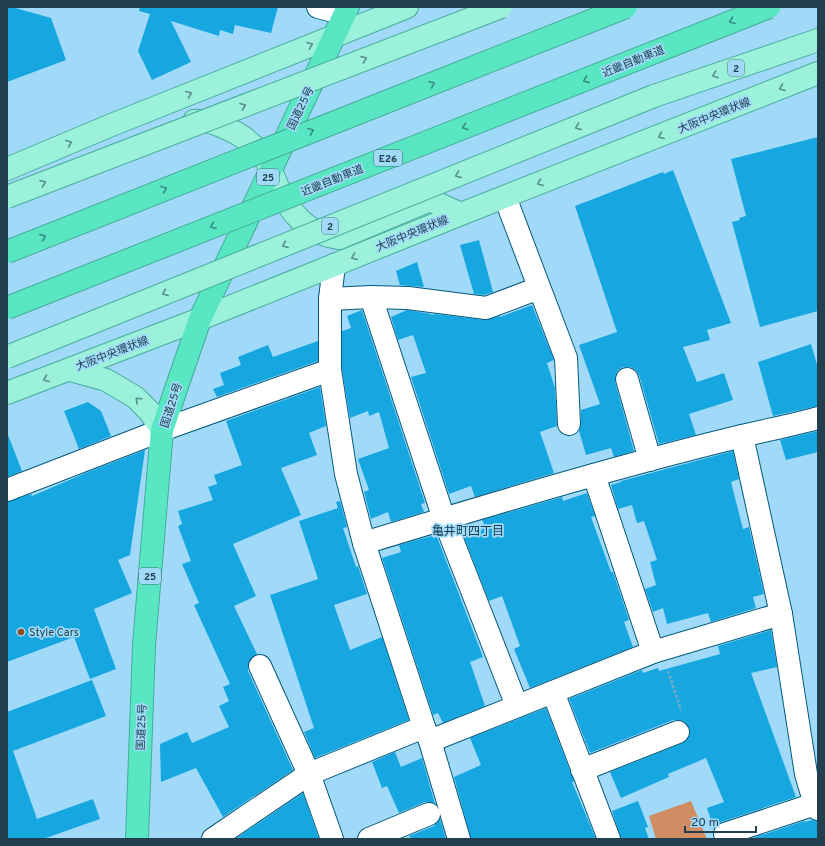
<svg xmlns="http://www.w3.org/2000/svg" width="825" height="846" viewBox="0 0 825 846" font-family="Overpass,'Noto Sans JP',sans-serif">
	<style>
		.green { fill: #d08c62 }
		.building { fill: #16a7e0 }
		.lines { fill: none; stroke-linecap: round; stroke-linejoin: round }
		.minor-casing { stroke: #00597b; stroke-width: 24 }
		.major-casing { stroke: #45ac9a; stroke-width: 24 }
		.highway-casing { stroke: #45ac9a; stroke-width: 24 }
		.path { stroke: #7aabc5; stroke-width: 2.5; stroke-dasharray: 3 2; stroke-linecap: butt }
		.minor { stroke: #fff; stroke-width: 22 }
		.major { stroke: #9bf1da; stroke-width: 22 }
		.highway { stroke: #58e7c2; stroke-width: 22 }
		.major-bridge-casing { stroke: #45ac9a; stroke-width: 24; stroke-linecap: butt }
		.highway-bridge-casing { stroke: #45ac9a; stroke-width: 24; stroke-linecap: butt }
		.major-bridge { stroke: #9bf1da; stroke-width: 22 }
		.highway-bridge { stroke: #58e7c2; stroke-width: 22 }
		.oneway { stroke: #3a8b83 }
		.oneway2 { stroke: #588f8e }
		.poi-dot { fill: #8f4c1c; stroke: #a1daf9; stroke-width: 1.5 }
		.labels { text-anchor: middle; stroke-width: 3.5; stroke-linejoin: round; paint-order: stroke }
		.shield { fill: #a1daf9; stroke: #476e82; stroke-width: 1 }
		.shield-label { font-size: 10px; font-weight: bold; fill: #213f4f }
		.street-label { font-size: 11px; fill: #213f4f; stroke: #a1daf9 }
		.poi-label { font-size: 11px; fill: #213f4f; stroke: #a1daf9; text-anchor: start }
		.neighbourhood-label { font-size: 12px; fill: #133a4c; stroke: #a1daf9 }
	</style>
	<rect width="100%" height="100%" fill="#a1daf9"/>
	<polygon class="green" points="691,801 707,839 656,839 649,816"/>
	<g class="building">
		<polygon points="7,7 12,7 51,18 66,60 7,82"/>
		<polygon points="140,7 278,7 271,33 235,25 233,34 220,30 219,36 171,21 191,62 152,80 138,51 150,14 139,11"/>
		<polygon points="818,137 818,311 760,327 732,222 740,220 739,218 746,216 731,159"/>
		<polygon points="673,170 731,323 707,330 710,340 683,347 697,382 724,373 733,400 689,414 696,435 659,444 639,375 636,370 630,367 623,367 618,370 615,376 615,382 634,451 614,457 611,448 586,455 579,431 581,423 581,410 600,404 579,345 617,332 575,206 663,172 664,174"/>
		<polygon points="479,240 493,292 484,295 474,294 460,245"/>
		<polygon points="417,262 424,287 400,285 396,271"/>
		<polygon points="532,305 554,360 547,363 555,388 557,426 540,432 554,473 475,497 471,486 449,494 411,377 426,373 413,335 398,340 391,317 407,310 431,314 432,315 435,314 485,320 500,316 500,317"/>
		<polygon points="362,310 425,503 421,504 424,512 391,522 388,512 371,519 364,492 369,490 358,459 389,448 379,412 369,416 368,411 350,418 342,369 342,331 351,328 347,316"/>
		<polygon points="318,341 318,361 217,397 213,389 224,385 220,373 241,365 238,357 268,345 273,357"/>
		<polygon points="811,344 818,368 818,406 773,416 758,362"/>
		<polygon points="320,387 326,426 309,433 317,455 281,468 301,515 233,544 256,596 234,606 257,654 250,659 248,665 248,671 293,770 223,817 196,768 161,782 160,744 187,732 192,743 229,727 219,706 229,701 223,687 230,684 194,605 199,603 182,564 191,561 178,526 182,524 178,511 213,500 208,487 217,484 214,475 242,465 226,421"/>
		<polygon points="88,402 101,411 111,436 79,449 64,411"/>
		<polygon points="818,431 818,452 786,460 780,440"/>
		<polygon points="7,435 8,435 22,471 7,477"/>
		<polygon points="145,450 130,555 118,560 132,593 94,609 116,669 90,679 74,637 7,662 7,502 31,494 32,496 88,472"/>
		<polygon points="733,451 739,479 731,482 743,529 749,527 764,594 753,597 756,608 711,622 708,613 667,624 663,608 653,612 645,589 656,585 650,562 657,560 644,521 637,523 632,505 618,509 611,485 621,482 621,481"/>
		<polygon points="587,493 595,516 591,517 611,572 613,572 629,620 624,622 633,647 530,688 514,649 520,646 502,596 489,601 464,537 482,530 480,525 484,524 482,520 562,497 563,501"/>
		<polygon points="340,501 347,527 343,528 356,567 358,566 367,594 334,605 350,650 382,637 409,720 315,758 304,732 314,728 270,595 318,579 299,521 338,508 336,502"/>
		<polygon points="432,536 433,538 437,537 483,657 470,662 485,706 443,723 438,713 433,715 382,558 401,552 399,545"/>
		<polygon points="771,630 777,667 751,673 796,797 721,822 716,825 714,829 707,808 724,802 706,758 668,774 669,777 621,798 610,772 683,743 688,739 690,734 689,727 685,722 680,720 673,720 590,753 569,699 642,670 643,673 658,668 659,671 720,654 718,646"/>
		<polygon points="92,680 106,716 13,751 37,819 93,799 100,819 43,839 7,839 7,712"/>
		<polygon points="546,708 574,781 572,782 596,839 471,839 454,777 481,765 470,738"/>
		<polygon points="395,752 401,767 422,758 435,804 430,802 425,802 399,813 387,786 382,788 372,762"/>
		<polygon points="303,793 319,839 235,839"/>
		<polygon points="638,801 648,827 645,828 649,839 621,839 612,811"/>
		<polygon points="440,819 446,839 411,839 409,836 434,826"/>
		<polygon points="812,820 818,821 818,839 750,839 804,821 805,822"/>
	</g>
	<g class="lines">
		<g class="minor-casing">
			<g id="minor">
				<polyline points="318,7 345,14"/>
				<polyline points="505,197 566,358 569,424"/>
				<polyline points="334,265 330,299 330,370 346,474 364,543 424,727 430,741 459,839"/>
				<polyline points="371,297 444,519 517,706"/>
				<polyline points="330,299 371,297 408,298 486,308 539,288"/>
				<polyline points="627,379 650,460"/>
				<polyline points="742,436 781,614 806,774 815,804 818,809"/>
				<polyline points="594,475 653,652"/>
				<polyline points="7,490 162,430 330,370"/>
				<path d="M 364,543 C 489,505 614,467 742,436 C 767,430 793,425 818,418"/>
				<polyline points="260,666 309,774 332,839"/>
				<polyline points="553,692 609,839"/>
				<polyline points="430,741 653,652 781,614"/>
				<polyline points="582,770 678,732"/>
				<polyline points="725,834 815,804"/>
				<polyline points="213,839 309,774 424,727"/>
				<polyline points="369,839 429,814"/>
			</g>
		</g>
		<g class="major-casing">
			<g id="major">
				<polyline points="654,96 818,40"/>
				<path d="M 194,121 C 203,120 215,123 223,127 C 238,132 252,143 262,155 C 269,164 273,175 277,185 C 290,213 307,234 339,238 L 430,200 L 461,214"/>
				<polyline points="7,169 109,126 407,7"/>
				<polyline points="70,370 106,380 135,397 150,412 162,430"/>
				<polyline points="7,393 200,319 461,214 818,73"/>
			</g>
		</g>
		<g class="highway-casing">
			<polyline id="highway" points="137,839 144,645 162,430 200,319 348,7"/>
		</g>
		<polyline class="path" points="668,671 681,710"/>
		<use href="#minor" class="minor"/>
		<use href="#major" class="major"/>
		<use href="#highway" class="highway"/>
		<g class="major-bridge-casing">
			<g id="major-bridge">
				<polyline points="7,197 501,7"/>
				<polyline points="7,357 654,96"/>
			</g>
		</g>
		<g class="highway-bridge-casing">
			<g id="highway-bridge">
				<polyline points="7,252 626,7"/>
				<polyline points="7,308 769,7"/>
			</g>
		</g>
		<use href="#major-bridge" class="major-bridge"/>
		<use href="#highway-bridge" class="highway-bridge"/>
	</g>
	<defs><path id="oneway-chevron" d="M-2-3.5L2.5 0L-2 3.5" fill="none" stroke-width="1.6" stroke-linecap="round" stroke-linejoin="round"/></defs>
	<g class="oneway">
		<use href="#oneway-chevron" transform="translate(732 21) rotate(158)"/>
		<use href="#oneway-chevron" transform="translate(586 80) rotate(158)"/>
		<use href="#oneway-chevron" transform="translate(432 84) rotate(-22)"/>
		<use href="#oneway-chevron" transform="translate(465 127) rotate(158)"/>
		<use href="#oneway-chevron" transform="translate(311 131) rotate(-22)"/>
		<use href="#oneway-chevron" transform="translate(164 189) rotate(-22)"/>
		<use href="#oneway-chevron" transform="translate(213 226) rotate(158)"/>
		<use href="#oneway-chevron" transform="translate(43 237) rotate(-22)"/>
	</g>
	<g class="oneway2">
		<use href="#oneway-chevron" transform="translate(310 45) rotate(-22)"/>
		<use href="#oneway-chevron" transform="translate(364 59) rotate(-21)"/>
		<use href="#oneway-chevron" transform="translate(715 75) rotate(161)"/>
		<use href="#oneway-chevron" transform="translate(782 88) rotate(158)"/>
		<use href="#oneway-chevron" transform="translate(189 94) rotate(-22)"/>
		<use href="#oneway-chevron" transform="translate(243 106) rotate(-21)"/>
		<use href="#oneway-chevron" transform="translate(578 127) rotate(158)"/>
		<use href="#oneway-chevron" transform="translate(661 136) rotate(158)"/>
		<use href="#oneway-chevron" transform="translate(69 143) rotate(-23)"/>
		<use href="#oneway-chevron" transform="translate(458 175) rotate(158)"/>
		<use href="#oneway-chevron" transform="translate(43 183) rotate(-21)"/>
		<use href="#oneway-chevron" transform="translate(540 183) rotate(158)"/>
		<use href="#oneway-chevron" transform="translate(285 245) rotate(158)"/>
		<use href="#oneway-chevron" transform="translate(354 257) rotate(158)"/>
		<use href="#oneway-chevron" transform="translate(165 293) rotate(158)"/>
		<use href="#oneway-chevron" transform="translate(46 379) rotate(159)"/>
		<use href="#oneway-chevron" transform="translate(138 400) rotate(-137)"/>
	</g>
	<circle class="poi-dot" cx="21" cy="632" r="4"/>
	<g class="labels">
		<g class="shield">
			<rect x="728" y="60" width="16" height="16" rx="3"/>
			<rect x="374" y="150" width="28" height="16" rx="3"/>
			<rect x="257" y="169" width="22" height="16" rx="3"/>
			<rect x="322" y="218" width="16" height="16" rx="3"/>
			<rect x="139" y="568" width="22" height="16" rx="3"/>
		</g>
		<g class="shield-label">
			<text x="736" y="72">2</text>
			<text x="388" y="162">E26</text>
			<text x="268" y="181">25</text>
			<text x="330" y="230">2</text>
			<text x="150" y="580">25</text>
		</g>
		<g class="street-label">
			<text transform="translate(633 61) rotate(-22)" y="4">近畿自動車道</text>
			<text transform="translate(300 108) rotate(-64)" y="4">国道25号</text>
			<text transform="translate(714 115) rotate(-22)" y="4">大阪中央環状線</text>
			<text transform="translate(332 180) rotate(-22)" y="4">近畿自動車道</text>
			<text transform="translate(412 233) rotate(-22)" y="4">大阪中央環状線</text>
			<text transform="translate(112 353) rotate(-21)" y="4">大阪中央環状線</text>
			<text transform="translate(171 405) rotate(-72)" y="4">国道25号</text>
			<text transform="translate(141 727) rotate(-88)" y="4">国道25号</text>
		</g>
		<g class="poi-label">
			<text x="29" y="636">Style Cars</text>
		</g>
		<g class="neighbourhood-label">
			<text x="468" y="535">亀井町四丁目</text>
		</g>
	</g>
	<rect width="825" height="846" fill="none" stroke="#213f4f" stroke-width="16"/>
	<path d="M685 826v6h71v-6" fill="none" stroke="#213f4f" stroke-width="2"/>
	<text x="691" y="826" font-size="12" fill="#213f4f" stroke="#a1daf9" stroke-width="3" paint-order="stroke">20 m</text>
</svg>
